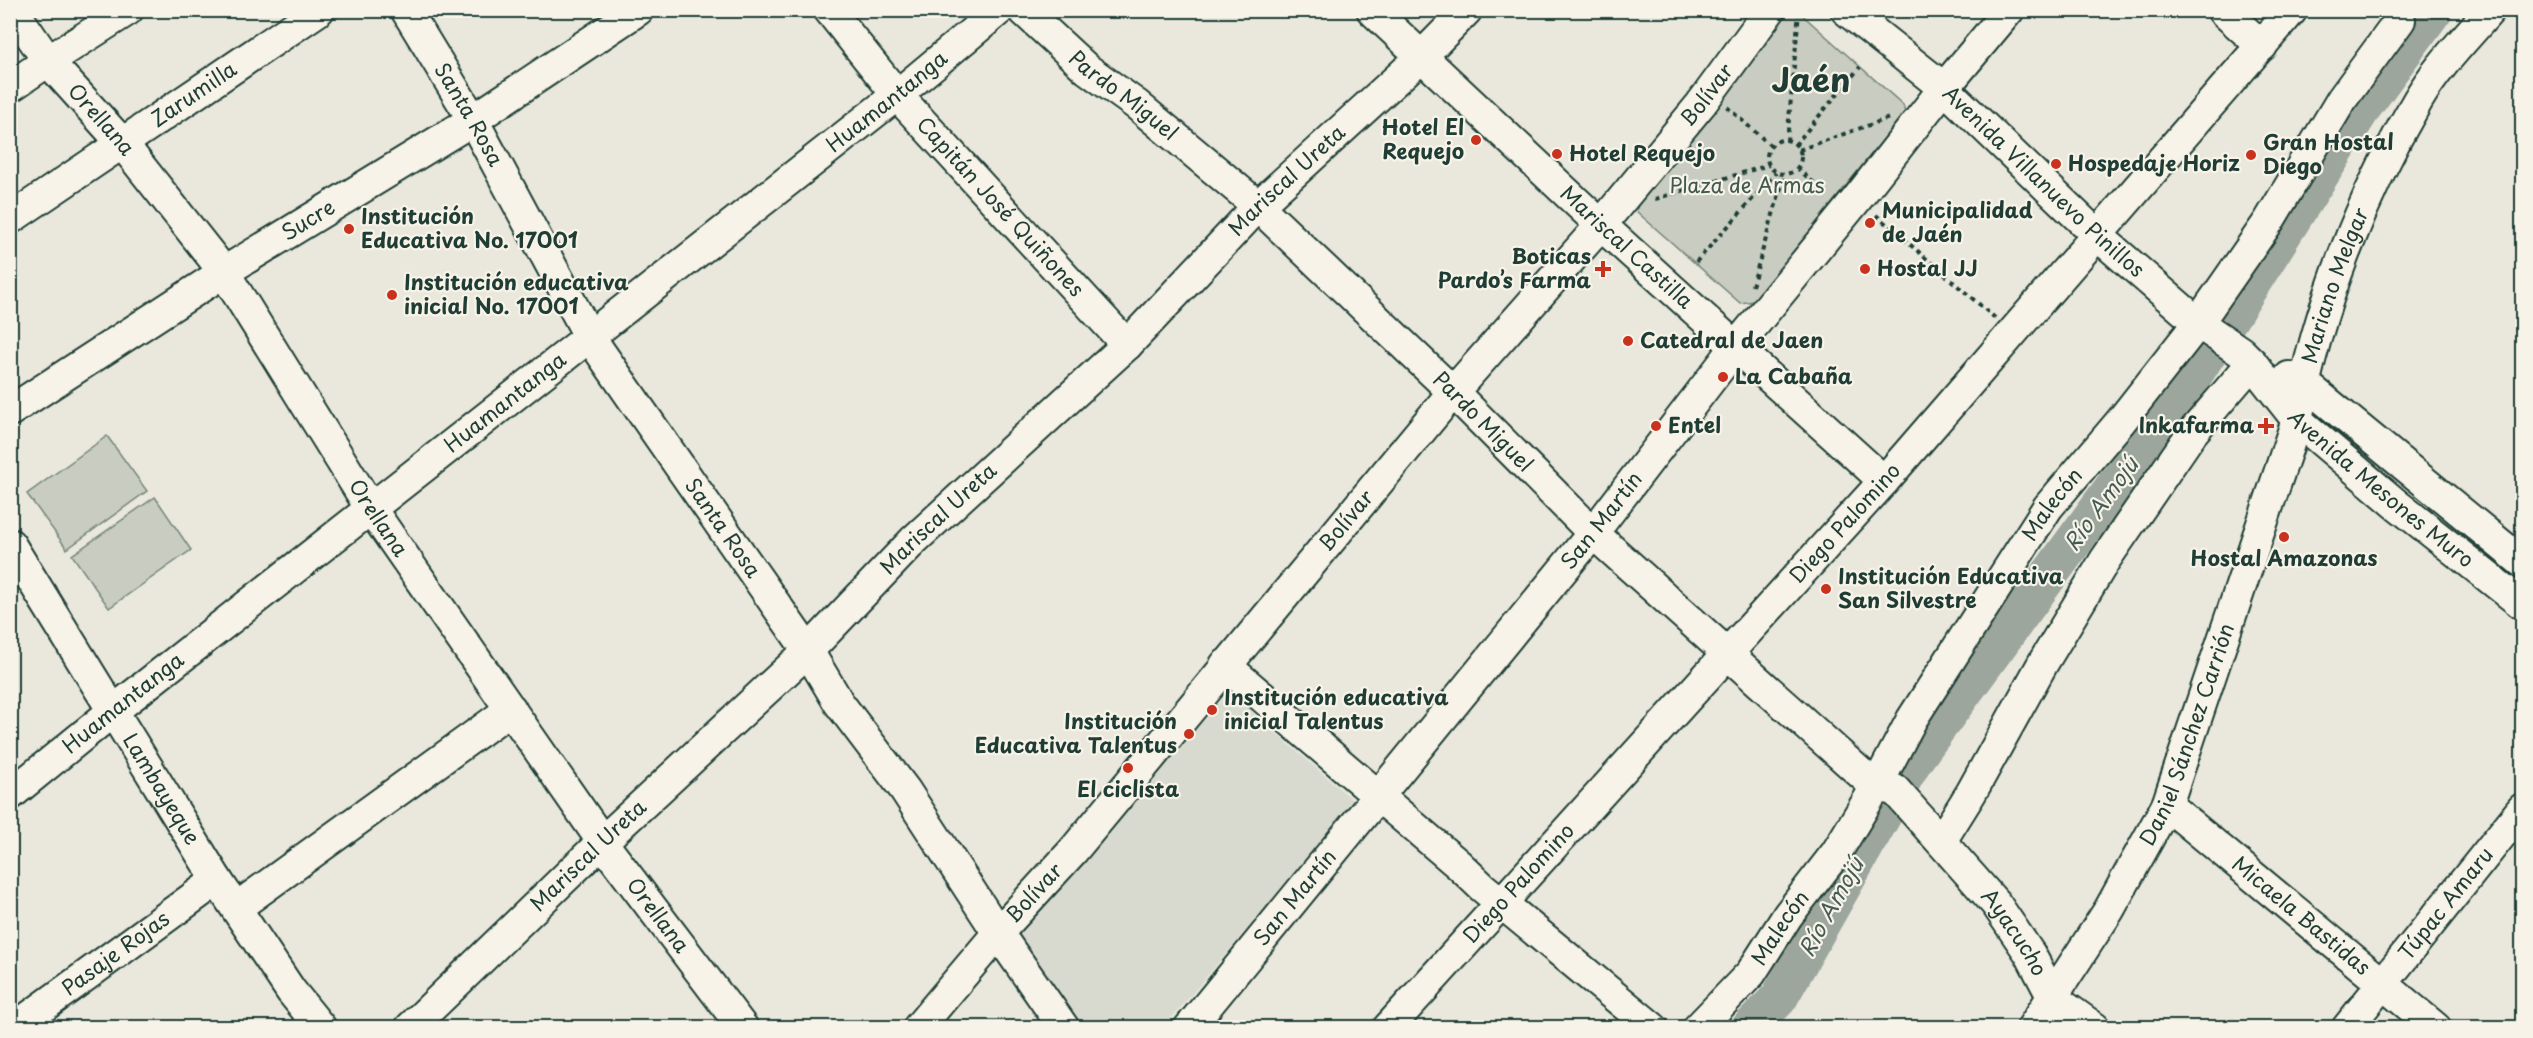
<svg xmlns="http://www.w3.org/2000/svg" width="2533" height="1038" viewBox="0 0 2533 1038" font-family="'Playpen Sans',sans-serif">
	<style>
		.built { fill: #d9dacf }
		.green { fill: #c8ccc1; stroke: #74847a; stroke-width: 1.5 }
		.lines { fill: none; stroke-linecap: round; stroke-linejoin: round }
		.river { stroke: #9ca69c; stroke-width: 38 }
		.minor-casing { stroke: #1f3d34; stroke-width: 34 }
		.path { stroke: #1f3d34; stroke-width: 4; stroke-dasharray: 4.5 4.5; stroke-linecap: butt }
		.minor { stroke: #f7f3e8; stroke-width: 30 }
		.poi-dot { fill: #c8321e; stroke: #f7f3e8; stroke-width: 2 }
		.labels { text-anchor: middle; stroke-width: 4.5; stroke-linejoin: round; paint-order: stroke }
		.street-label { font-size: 21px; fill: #1f3d34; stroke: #f7f3e8 }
		.poi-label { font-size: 21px; font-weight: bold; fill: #1f3d34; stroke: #f7f3e8; text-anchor: start }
		.park-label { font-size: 21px; fill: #415a50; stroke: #f7f3e8 }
		.water-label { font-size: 22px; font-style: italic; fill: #445c53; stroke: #f7f3e8 }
		.town-label { font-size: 33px; font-weight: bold; fill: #1f3d34; stroke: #f7f3e8 }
	</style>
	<rect width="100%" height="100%" fill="#eae8dd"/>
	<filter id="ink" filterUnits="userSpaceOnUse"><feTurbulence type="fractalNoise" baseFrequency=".0167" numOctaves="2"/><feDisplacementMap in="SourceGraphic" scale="12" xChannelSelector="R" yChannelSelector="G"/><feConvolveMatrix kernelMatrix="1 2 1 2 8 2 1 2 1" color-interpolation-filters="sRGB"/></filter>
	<g filter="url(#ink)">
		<polygon class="built" points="1229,692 1355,802 1164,1027 1084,1027 1016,931"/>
		<g class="green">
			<polygon points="1799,12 1903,105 1905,112 1754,301 1740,303 1637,212 1638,196 1788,13"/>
			<polygon points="107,436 147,491 67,549 27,494"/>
			<polygon points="155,497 191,550 109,608 72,555"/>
		</g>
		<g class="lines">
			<polyline class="river" points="1750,1028 1779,998 1914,760 2183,392 2363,107 2434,10"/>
			<g class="minor-casing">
				<g id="minor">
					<path id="s1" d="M 13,10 L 48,61 L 122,143 L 224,272 L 371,509 L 611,854 L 743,1028"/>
					<path id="s2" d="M 406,10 L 473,120 L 589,336 L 808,651 L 839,703 L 905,790 L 998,933 L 1064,1028"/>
					<path id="s3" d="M 829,10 L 897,95 L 1127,345"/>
					<path id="s4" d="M 1023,10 L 1087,69 L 1137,105 L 1258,206 L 1453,392 L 1593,533 L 1876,787 L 1895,790 L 1996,904 L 2030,954 L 2053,998 L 2095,1028"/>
					<path id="s5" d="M 1372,10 L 1601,225 L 1884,481"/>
					<path id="s6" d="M 1846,10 L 1944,88 L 2098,236 L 2198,323 L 2241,352 L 2252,363 L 2297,420 L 2396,504 L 2522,604"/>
					<polyline points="2222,10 2262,46"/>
					<polyline points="10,87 48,61 128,10"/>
					<path id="s7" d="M 10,219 L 319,10"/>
					<polyline points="2289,377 2304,383 2522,562"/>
					<path id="s8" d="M 10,411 L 224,272 L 473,120 L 638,10"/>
					<path id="s9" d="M 10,544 L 217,880 L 291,991 L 321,1028"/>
					<polyline points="1225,665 1459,865 1482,887 1653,1028"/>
					<path id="s10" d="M 10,795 L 113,711 L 897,95 L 999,10"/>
					<path id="s11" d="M 2167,805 L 2436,1028"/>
					<polyline points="1941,841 1971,793 2043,663 2105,560 2192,433 2252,363"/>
					<polyline points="236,908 511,709"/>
					<path id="s12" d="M 14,1028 L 217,880"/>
					<path id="s13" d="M 410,1028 L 603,841 L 808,651 L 914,540 L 1127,345 L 1258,206 L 1421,57 L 1467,10"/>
					<path id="s14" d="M 918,1028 L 998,933 L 1073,851 L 1453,392 L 1601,225 L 1701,104 L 1770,10"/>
					<path id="s15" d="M 1189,1028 L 1593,533 L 1735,348 L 1857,199 L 1944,88 L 2009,10"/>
					<path id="s16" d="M 1388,1028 L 1884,481 L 2292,10"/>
					<path id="s17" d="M 1698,1028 L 1751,973 L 1788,915 L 1836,853 L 1876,787 L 1912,719 L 2048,507 L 2121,421 L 2198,323 L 2269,221 L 2342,99 L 2400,20"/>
					<path id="s18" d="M 2032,1028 L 2109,910 L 2167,805 L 2297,420 C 2317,309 2362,196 2418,100 C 2437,67 2466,38 2490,10"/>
					<path id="s19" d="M 2347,1028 L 2522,809"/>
				</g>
			</g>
			<g class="path">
				<polyline points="1727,107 1771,146"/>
				<circle cx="1784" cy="157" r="17"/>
				<polyline points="1787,141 1799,12"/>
				<polyline points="1795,145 1860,67"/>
				<polyline points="1799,150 1889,118"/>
				<polyline points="1797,168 1830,197"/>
				<polyline points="1655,199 1769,165"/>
				<polyline points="1876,215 1995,318"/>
				<polyline points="1696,262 1776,173"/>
				<polyline points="1752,286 1785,174"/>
			</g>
			<use href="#minor" class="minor"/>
		</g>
	</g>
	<g class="poi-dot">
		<circle cx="1476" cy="140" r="6"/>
		<circle cx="1557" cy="154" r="6"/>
		<circle cx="2251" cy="155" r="6"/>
		<circle cx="2056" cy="164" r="6"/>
		<circle cx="1870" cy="223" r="6"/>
		<circle cx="349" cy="229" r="6"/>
		<path d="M1600 260h6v6h6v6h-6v6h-6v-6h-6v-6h6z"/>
		<circle cx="1865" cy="269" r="6"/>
		<circle cx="392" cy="295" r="6"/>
		<circle cx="1628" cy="341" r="6"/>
		<circle cx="1723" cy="377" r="6"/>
		<circle cx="1656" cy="426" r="6"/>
		<path d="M2263 417h6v6h6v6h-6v6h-6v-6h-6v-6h6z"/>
		<circle cx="2284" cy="537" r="6"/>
		<circle cx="1826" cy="589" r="6"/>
		<circle cx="1212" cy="710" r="6"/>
		<circle cx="1189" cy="734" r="6"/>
		<circle cx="1128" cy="768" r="6"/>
	</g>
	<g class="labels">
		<g class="street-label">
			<text dy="7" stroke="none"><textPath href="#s7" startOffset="222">Zarumilla</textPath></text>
			<text dy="7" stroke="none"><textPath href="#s4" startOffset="132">Pardo Miguel</textPath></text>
			<text dy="7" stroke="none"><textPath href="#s14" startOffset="1222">Bolívar</textPath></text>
			<text dy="7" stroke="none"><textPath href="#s10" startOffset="1118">Huamantanga</textPath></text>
			<text dy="7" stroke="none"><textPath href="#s2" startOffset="122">Santa Rosa</textPath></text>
			<text dy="7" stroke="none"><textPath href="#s1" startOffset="141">Orellana</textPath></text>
			<text dy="7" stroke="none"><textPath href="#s13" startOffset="1220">Mariscal Ureta</textPath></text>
			<text dy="7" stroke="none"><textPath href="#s6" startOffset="262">Avenida Villanuevo Pinillos</textPath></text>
			<text dy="7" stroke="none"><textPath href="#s3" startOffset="261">Capitán José Quiñones</textPath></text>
			<text dy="7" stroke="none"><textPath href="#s8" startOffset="354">Sucre</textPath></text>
			<text dy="7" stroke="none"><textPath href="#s5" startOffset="348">Mariscal Castilla</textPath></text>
			<text dy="7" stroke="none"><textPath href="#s18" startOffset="807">Mariano Melgar</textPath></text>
			<text dy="7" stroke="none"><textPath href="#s10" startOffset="632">Huamantanga</textPath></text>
			<text dy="7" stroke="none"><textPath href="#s4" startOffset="618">Pardo Miguel</textPath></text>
			<text dy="7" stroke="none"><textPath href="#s6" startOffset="720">Avenida Mesones Muro</textPath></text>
			<text dy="7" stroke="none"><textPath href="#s17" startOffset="634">Malecón</textPath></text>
			<text dy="7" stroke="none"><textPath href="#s1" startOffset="627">Orellana</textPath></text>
			<text dy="7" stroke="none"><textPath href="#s13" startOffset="734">Mariscal Ureta</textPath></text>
			<text dy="7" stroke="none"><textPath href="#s14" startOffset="664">Bolívar</textPath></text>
			<text dy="7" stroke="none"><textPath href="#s15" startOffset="654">San Martín</textPath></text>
			<text dy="7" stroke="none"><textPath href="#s16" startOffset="681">Diego Palomino</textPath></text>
			<text dy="7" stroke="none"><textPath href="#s2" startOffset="608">Santa Rosa</textPath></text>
			<text dy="7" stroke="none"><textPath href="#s10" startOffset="146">Huamantanga</textPath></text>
			<text dy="7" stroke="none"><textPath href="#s18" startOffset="334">Daniel Sánchez Carrión</textPath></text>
			<text dy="7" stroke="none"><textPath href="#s9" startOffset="288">Lambayeque</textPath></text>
			<text dy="7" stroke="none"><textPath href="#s13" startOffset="248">Mariscal Ureta</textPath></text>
			<text dy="7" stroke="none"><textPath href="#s16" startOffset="195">Diego Palomino</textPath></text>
			<text dy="7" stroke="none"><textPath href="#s14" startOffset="178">Bolívar</textPath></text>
			<text dy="7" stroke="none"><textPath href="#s15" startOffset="168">San Martín</textPath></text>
			<text dy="7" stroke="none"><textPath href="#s19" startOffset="159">Túpac Amaru</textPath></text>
			<text dy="7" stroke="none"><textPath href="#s1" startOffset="1113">Orellana</textPath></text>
			<text dy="7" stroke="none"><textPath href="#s11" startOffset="174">Micaela Bastidas</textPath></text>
			<text dy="7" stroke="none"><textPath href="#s17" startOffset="130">Malecón</textPath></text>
			<text dy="7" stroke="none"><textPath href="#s4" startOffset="1360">Ayacucho</textPath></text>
			<text dy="7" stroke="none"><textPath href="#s12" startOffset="126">Pasaje Rojas</textPath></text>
		</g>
		<g class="poi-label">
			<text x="1464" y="135" text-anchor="end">Hotel El<tspan x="1464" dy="24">Requejo</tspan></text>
			<text x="2263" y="150">Gran Hostal<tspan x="2263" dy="24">Diego</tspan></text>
			<text x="1569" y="161">Hotel Requejo</text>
			<text x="2068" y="171">Hospedaje Horiz</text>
			<text x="1882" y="218">Municipalidad<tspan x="1882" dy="24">de Jaén</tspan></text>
			<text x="361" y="224">Institución<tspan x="361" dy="24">Educativa No. 17001</tspan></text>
			<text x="1591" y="264" text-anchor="end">Boticas<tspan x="1591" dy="24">Pardo’s Farma</tspan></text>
			<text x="1877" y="276">Hostal JJ</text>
			<text x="404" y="290">Institución educativa<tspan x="404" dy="24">inicial No. 17001</tspan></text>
			<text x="1640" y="348">Catedral de Jaen</text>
			<text x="1735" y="384">La Cabaña</text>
			<text x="1668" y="433">Entel</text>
			<text x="2254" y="433" text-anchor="end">Inkafarma</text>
			<text x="2284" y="566" text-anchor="middle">Hostal Amazonas</text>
			<text x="1838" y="584">Institución Educativa<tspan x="1838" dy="24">San Silvestre</tspan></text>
			<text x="1224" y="705">Institución educativa<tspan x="1224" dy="24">inicial Talentus</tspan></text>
			<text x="1177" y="729" text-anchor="end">Institución<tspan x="1177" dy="24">Educativa Talentus</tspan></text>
			<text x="1128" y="797" text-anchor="middle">El ciclista</text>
		</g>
		<g class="park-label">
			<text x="1747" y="193">Plaza de Armas</text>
		</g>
		<g class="water-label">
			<text transform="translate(2101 504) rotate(-54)" y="8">Río Amojú</text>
			<text transform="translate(1831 907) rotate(-61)" y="8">Río Amojú</text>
		</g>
		<g class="town-label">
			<text x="1811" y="92">Jaén</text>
		</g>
	</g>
	<rect width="2533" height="1038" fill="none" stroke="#f7f3e8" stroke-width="36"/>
	<rect x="18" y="18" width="2497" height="1002" fill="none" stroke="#1f3d34" stroke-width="2" filter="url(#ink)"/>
</svg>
